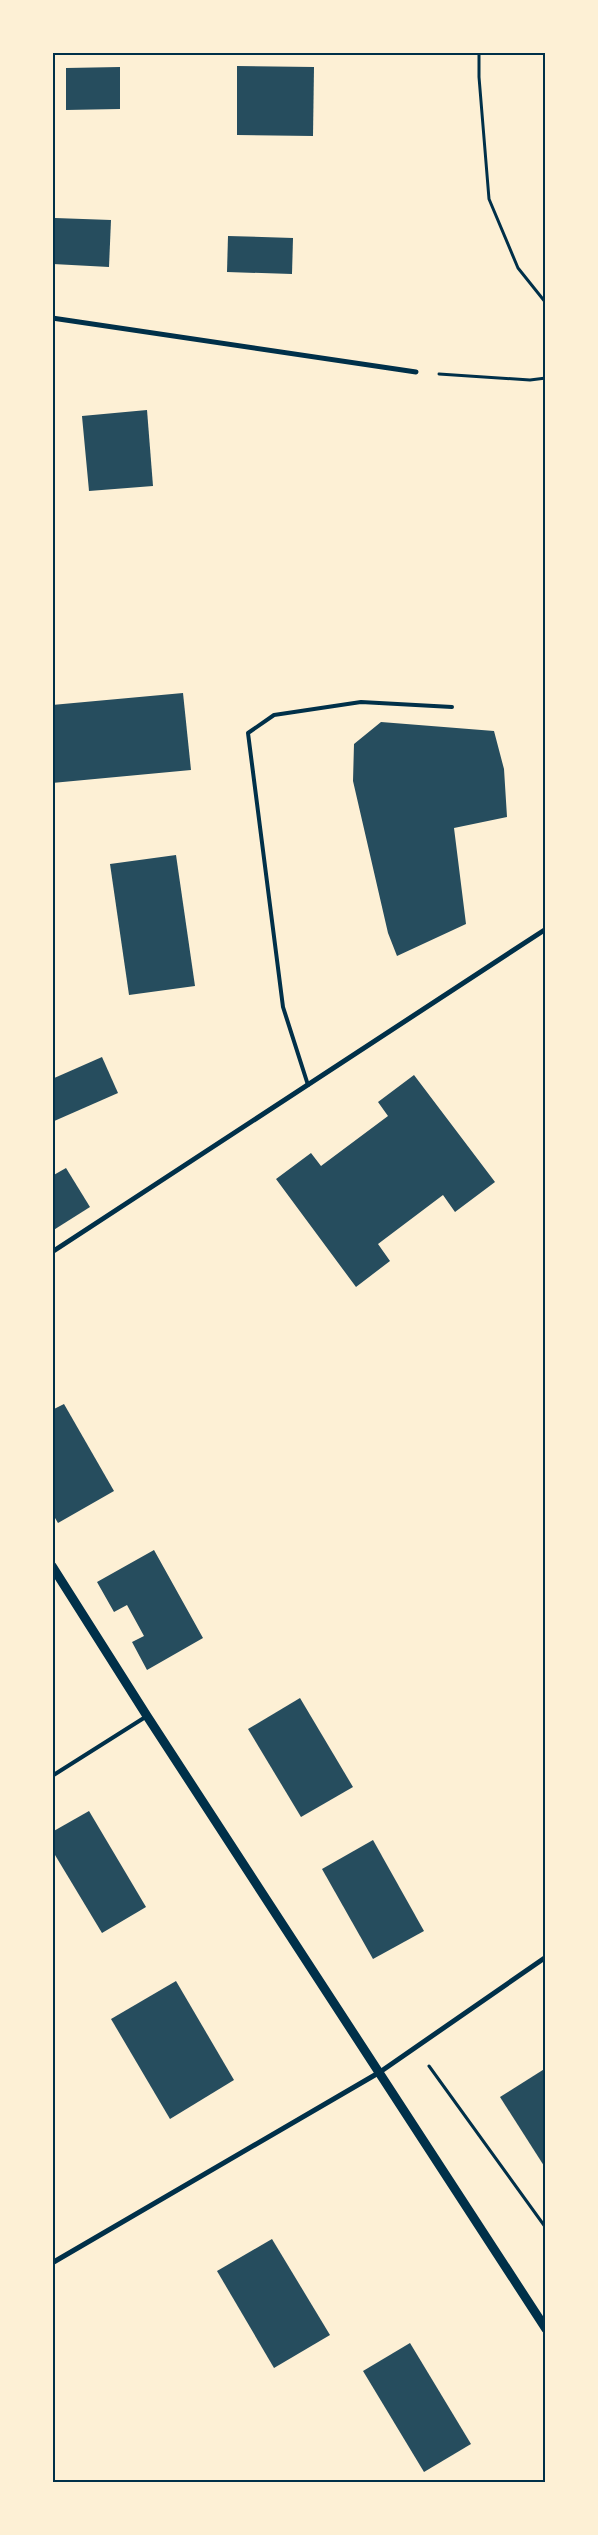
<svg xmlns="http://www.w3.org/2000/svg" width="598" height="2535" viewBox="0 0 598 2535" font-family="'PT Sans',sans-serif">
	<style>
		.building { fill: #264d5e }
		.lines { fill: none; stroke-linecap: round; stroke-linejoin: round }
		.path { stroke: #003049; stroke-width: 3 }
		.service { stroke: #003049; stroke-width: 4 }
		.minor { stroke: #003049; stroke-width: 5 }
		.tertiary { stroke: #003049; stroke-width: 9 }
		.neatline { fill: none; stroke: #003049; stroke-width: 2 }
	</style>
	<rect width="100%" height="100%" fill="#fdf0d5"/>
	<g class="building">
		<polygon points="237,66 314,67 313,136 237,135"/>
		<polygon points="120,67 120,109 66,110 66,68"/>
		<polygon points="55,218 111,220 109,267 53,264"/>
		<polygon points="228,236 293,238 292,274 227,272"/>
		<polygon points="147,410 153,486 89,491 82,416"/>
		<polygon points="183,693 191,770 52,783 52,705"/>
		<polygon points="381,722 494,731 504,769 507,817 454,828 466,924 397,956 388,933 353,781 354,744"/>
		<polygon points="176,855 195,986 129,995 110,864"/>
		<polygon points="102,1057 118,1093 52,1122 52,1079"/>
		<polygon points="414,1075 495,1182 455,1212 443,1195 378,1244 390,1261 356,1287 276,1179 311,1153 321,1166 388,1116 378,1102"/>
		<polygon points="66,1168 90,1207 52,1231 52,1176"/>
		<polygon points="64,1404 114,1491 58,1523 52,1513 52,1410"/>
		<polygon points="154,1550 203,1638 147,1670 132,1642 144,1636 127,1605 114,1612 97,1582"/>
		<polygon points="300,1698 353,1787 301,1817 248,1729"/>
		<polygon points="89,1811 146,1907 102,1933 52,1850 52,1832"/>
		<polygon points="373,1840 424,1931 373,1959 322,1869"/>
		<polygon points="176,1981 234,2080 170,2119 111,2019"/>
		<polygon points="546,2068 546,2169 500,2097"/>
		<polygon points="272,2239 330,2335 274,2368 217,2271"/>
		<polygon points="410,2343 471,2444 424,2472 363,2371"/>
	</g>
	<g class="lines">
		<g class="path">
			<polyline points="479,52 479,77 489,199 518,268 546,303"/>
			<polyline points="439,374 530,380 546,378"/>
			<polyline points="429,2066 546,2228"/>
		</g>
		<g class="service">
			<polyline points="308,1085 283,1007 248,733 274,715 361,702 452,707"/>
			<polyline points="52,1776 147,1716"/>
		</g>
		<g class="minor">
			<polyline points="52,318 416,372"/>
			<polyline points="52,1252 546,929"/>
			<polyline points="52,2263 380,2072 546,1957"/>
		</g>
		<polyline class="tertiary" points="52,1566 147,1716 546,2329"/>
	</g>
	<rect width="598" height="2535" fill="none" stroke="#fdf0d5" stroke-width="108"/>
	<rect x="54" y="54" width="490" height="2427" class="neatline"/>
</svg>
